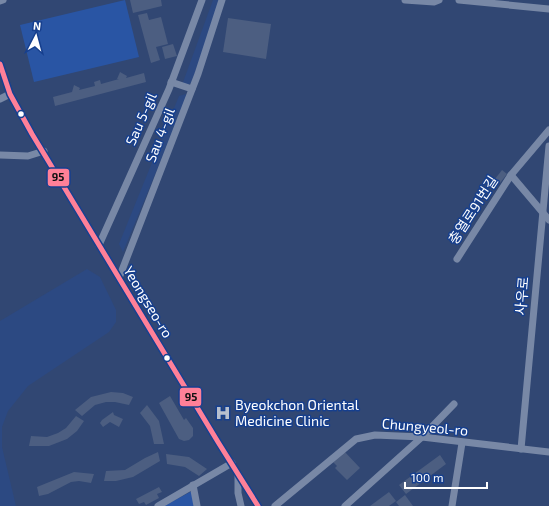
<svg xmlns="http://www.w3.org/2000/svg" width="549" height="506" viewBox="0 0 549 506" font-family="'Exo 2','Noto Sans KR',sans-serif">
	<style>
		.green { fill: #2955a4 }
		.water { fill: #2c4982 }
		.building { fill: #4c5e81 }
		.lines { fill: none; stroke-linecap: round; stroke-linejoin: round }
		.minor { stroke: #7888a6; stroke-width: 7 }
		.bus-1-casing { stroke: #163f8e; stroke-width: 8 }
		.bus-1 { stroke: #ff8098; stroke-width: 5 }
		.bus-dot { fill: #fff; stroke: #163f8e; stroke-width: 1.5 }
		.labels { text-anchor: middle; stroke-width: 3; stroke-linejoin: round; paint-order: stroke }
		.street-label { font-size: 14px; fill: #fff; stroke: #163f8e }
		.poi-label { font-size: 14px; fill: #fff; stroke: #163f8e; text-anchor: start }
		.line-badge { stroke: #163f8e; stroke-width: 1.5 }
		.pale-badge-label { font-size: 11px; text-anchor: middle; font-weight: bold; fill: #111 }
	</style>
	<rect width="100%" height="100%" fill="#314773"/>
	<g class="green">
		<polygon points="125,0 139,57 34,82 20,25"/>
		<polygon points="192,491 194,506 164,506"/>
	</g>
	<g class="water">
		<polygon points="213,0 222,0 191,83 185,86 182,85"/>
		<polygon points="186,94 187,97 123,252 119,244 179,96"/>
		<polygon points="87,269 100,277 116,310 116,322 109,332 28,386 8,411 2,427 2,447 16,506 0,506 0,321"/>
	</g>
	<g class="building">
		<polygon points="130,0 161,0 162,6 133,13"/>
		<polygon points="147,13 149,20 161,17 168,44 156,47 160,60 151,63 138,15"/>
		<polygon points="228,18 271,24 266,59 223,52"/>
		<polygon points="173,44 177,56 165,59 162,47"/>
		<polygon points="120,72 127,76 126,78 144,73 146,82 55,106 53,97 72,92 74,85 80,88 79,90 95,86 94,82 100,80 101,84 119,79 117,79"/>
		<polygon points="502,170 507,174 500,183 495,179"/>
		<polygon points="111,392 123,393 133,397 129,405 115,402 106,402 95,405 82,416 75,410 91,397"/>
		<polygon points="170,396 184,420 186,418 193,428 193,436 189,440 184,441 179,439 159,403"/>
		<polygon points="147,405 159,421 164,444 154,444 150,426 140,413"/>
		<polygon points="113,412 114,415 123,419 119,427 110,422 103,427 100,423 102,420"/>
		<polygon points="76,416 84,421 77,431 67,439 49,446 29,446 31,436 47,437 58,433 66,428"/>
		<polygon points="344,451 360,468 347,480 335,468 337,466 333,462"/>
		<polygon points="158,452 160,461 133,477 116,481 104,481 106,471 125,470 145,458"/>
		<polygon points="166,454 189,457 207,469 199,476 185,467 167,464"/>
		<polygon points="440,455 446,464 406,494 399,485"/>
		<polygon points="74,472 94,474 91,483 79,481 71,482 48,494 39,496 37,487"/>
		<polygon points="159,487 162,492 157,494 159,498 146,505 144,502 139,504 136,499"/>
		<polygon points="389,492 396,501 389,506 370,506"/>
		<polygon points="405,495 413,506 399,506 396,502"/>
	</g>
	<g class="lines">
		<g class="minor">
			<polyline points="405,0 434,2 439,0"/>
			<polyline points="459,0 549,9"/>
			<polyline points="0,1 3,0"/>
			<polyline points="0,64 10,94 32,134 218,442 258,506"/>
			<polyline points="171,82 192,89"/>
			<polyline points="0,99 10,94"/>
			<polyline points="0,155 28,156 44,151"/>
			<polyline points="511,175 549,220"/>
			<polyline points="99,245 169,89 202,0"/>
			<polyline points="457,259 511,175 549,130"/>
			<polyline points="119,278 198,74 222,0"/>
			<polyline points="521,449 549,146"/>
			<polyline points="238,474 238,493 241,506"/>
			<polyline points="193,485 197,506"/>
			<polyline points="158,506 232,463"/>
			<polyline points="275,506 356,439 375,435 422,437 549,452"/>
			<polyline points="345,506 422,437 454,404"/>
			<polyline points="452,506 462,443"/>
		</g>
		<g class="bus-1-casing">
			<polyline id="bus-1" points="0,64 10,94 32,134 218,442 258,506"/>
		</g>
		<use href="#bus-1" class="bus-1"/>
	</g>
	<defs>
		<g id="hospital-bare" transform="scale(1.2)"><path d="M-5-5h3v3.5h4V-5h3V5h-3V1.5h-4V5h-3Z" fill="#b7bfce" stroke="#163f8e" stroke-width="2.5" paint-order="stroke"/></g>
	</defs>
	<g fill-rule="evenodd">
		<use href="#hospital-bare" x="223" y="413"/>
	</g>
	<g class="bus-dot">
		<circle cx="21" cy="114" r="3.5"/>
		<circle cx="167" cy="358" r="3.5"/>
	</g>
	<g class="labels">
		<g class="street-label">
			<text transform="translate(141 119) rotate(-66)" y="5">Sau 5-gil</text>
			<text transform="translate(160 135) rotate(-69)" y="5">Sau 4-gil</text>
			<text transform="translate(473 210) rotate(-57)" y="5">충열로91번길</text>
			<text transform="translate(522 296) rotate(-85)" y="5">사우로</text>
			<text transform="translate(148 302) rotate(59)" y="5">Yeongseo-ro</text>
			<text transform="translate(425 427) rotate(5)" y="5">Chungyeol-ro</text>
		</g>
		<g class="poi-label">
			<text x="235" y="410">Byeokchon Oriental<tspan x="235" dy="16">Medicine Clinic</tspan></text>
		</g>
	</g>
	<g class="line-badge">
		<rect x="47" y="168" width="23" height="19" rx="4" fill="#ff8098"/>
		<rect x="179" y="387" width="23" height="20" rx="4" fill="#ff8098"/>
	</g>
	<g class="pale-badge-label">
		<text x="58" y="181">95</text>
		<text x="191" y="401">95</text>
	</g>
	<g transform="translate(36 36) rotate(6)" stroke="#163f8e" stroke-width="3" paint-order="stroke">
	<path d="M0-3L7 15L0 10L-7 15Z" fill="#ffffff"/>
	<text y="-6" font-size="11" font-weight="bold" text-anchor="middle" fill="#ffffff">N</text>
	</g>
	<path d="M405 482v6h82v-6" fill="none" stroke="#ffffff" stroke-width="2"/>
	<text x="411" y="482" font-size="12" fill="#ffffff" stroke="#163f8e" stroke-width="3" paint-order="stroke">100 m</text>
</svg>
